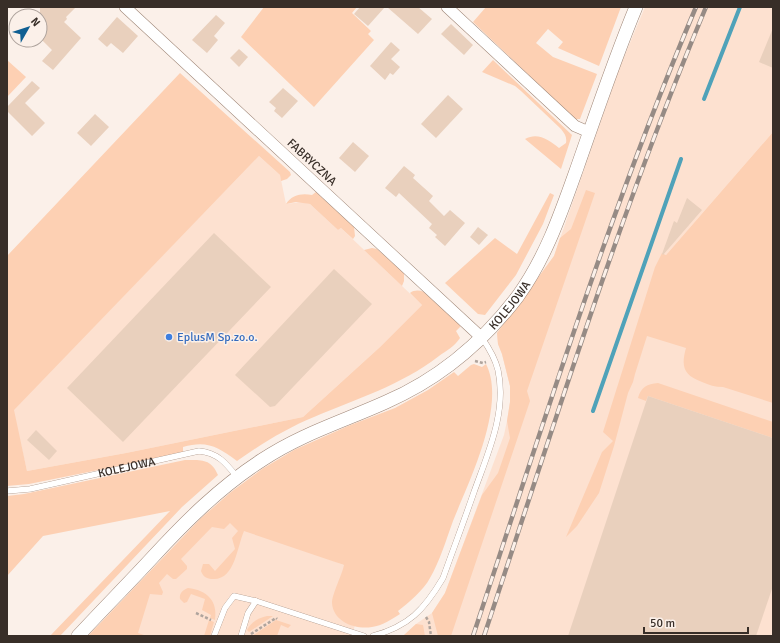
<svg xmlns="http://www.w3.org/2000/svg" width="780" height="643" viewBox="0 0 780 643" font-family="Signika,sans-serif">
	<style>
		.built { fill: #fde1d0 }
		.green { fill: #fdd0b3 }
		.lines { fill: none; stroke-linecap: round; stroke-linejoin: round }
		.stream { stroke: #4fa2b9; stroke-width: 4 }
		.building { fill: #e9d0bd }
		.service-casing { stroke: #9f8677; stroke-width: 6 }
		.minor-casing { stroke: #9f8677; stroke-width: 12 }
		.tertiary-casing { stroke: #9f8677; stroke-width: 14 }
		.path { stroke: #afa49d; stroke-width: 2.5; stroke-dasharray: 3 2; stroke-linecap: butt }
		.service { stroke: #fff; stroke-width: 5.5 }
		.minor { stroke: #fff; stroke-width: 11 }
		.tertiary { stroke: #fff; stroke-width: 13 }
		.rail-casing { stroke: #968b85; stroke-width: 4.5 }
		.rail { stroke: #fbf0e9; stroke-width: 3; stroke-dasharray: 9; stroke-linecap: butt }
		.shop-dot { fill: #3f7fe0; stroke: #fbf0e9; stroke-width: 1.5 }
		.labels { text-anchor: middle; stroke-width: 3; stroke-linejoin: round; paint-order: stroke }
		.street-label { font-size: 12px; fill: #382e28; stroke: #fbf0e9 }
		.shop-label { font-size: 12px; fill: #366cbe; stroke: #fbf0e9; text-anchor: start }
	</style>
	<rect width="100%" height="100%" fill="#fbf0e9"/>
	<g class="built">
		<polygon points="645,7 773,7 773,132 666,255 662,253 773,380 773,636 403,636 416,624 432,613 445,593 504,435 507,421 510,402 510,386 502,354 498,344 497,333 554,256 619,69"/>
		<polygon points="259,156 280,175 286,204 302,202 310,204 338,230 341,228 422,305 380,347 303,417 126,453 27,471 13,410"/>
		<polygon points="221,516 346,566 358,618 351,636 108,636 141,598"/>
	</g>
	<g class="green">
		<polygon points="264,7 357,7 352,13 371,31 368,34 374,40 314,107 241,37"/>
		<polygon points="486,7 621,7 599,66 558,48 563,42 548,29 536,43 553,57 597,74 580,119 575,119 473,22"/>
		<polygon points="7,60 26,77 7,97"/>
		<path d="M 493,60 L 572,135 L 561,169 L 525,139 C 538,132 549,140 559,148 L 566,143 C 567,137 565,134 561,129 L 521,91 L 515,86 L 482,72 Z"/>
		<path d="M 180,73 L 290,172 L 291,175 L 287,179 L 281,181 L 280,175 L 259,156 L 14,410 L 27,471 L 126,453 L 303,417 L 380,347 L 422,305 L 410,293 C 414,290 419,290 424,292 L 461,326 L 456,331 L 460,338 C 455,346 446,351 439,356 C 400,386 358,398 314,417 C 287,428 261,444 237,461 C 218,447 207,440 183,447 L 183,453 L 29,484 L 7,486 L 7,256 Z"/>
		<path d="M 773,132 L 773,403 L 723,387 C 715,387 709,385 702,382 C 683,375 681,366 686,348 L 647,336 L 635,374 L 633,382 L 628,393 L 614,446 L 599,493 L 577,526 L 566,537 L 602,452 L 613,441 L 603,432 L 655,267 L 662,253 L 666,255 Z"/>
		<polygon points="586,190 595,193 527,391 530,401 451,636 438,636 432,613 445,593 482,495 498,473 510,438 507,421 510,402 510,386 502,354 498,344 497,333 554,256 560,238 571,229"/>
		<path d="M 316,192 L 354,227 L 355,236 L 353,239 L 341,228 L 338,230 L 310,204 L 296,202 L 286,204 C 292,195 301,193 312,195 Z"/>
		<polygon points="550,193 554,195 543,224 516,275 485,315 478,314 445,283 495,238 517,254"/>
		<polygon points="372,248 377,249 404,273 404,281 402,286 364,250"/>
		<path d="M 474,364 L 482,367 L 486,364 C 507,405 469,481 453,521 C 446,540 440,561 430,578 C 424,590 408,603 398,611 L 400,614 C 392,619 382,626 372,627 C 356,630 333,622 332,603 C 332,594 342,575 344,565 L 244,531 C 237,547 235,580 213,579 C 207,579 203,577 201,571 L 203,564 L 209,564 L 215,571 L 235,549 L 232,538 L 238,531 L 230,523 L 224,529 L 212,527 L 181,559 L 187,566 L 187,569 L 176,579 L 173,579 L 167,574 L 159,583 L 163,592 L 162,595 L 150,594 L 138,633 L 147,636 L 88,636 L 200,519 L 231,492 L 262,469 L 294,450 L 348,426 L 395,408 L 428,390 L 454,372 L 458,376 L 471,365 Z"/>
		<path d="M 658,383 L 773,422 L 773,438 L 648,396 L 646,401 L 638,398 C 641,387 647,384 658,383 Z"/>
		<path d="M 185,460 C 200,460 211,458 218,475 L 182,507 L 60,636 L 50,636 L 170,511 L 43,536 L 7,576 L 7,496 L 24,494 Z"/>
		<path d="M 188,588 C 207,590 218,601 215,620 L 210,618 L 211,615 L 202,610 L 205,599 L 191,594 L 187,602 L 184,603 L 180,599 C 179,593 183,590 188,588 Z"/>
		<path d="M 267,616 L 273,616 L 249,632 L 247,630 C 251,622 258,618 267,616 Z"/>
		<polygon points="209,620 214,622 210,636 204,636"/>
		<polygon points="276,620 291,625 288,628 281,625 277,636 252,636"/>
		<polygon points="416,624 423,625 425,636 403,636"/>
	</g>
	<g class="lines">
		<g class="stream">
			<polyline points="704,99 740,7"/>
			<polyline points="593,411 681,159"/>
		</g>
	</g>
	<g class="building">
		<polygon points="40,7 76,7 66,17 67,19 64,22 81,38 53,70 42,61 52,50 40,38"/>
		<polygon points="360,7 385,7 368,26 354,14"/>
		<polygon points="387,7 418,7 432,19 418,34"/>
		<polygon points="216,15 225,23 214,36 218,40 207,53 192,40"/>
		<polygon points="117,17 138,36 123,53 111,43 107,47 98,39"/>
		<polygon points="451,24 473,45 464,55 441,34"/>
		<polygon points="773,28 773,68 759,62"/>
		<polygon points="391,42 400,50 391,59 400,67 393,75 390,73 385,80 370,66"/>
		<polygon points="239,49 248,57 239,67 230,58"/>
		<polygon points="32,81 40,88 25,103 45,123 32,136 7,111 7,107"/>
		<polygon points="283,88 298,101 282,118 274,111 276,108 269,102"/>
		<polygon points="448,95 463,109 436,138 421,124"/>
		<polygon points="95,114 109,127 91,146 77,133"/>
		<polygon points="353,142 369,156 355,172 339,158"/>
		<polygon points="404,166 415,175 413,178 433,196 429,201 444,216 450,210 465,223 445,246 435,237 437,235 429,228 432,224 399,193 396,197 385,188"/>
		<polygon points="687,198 702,210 663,255 662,254 674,221 677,223"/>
		<polygon points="478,227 488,235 479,245 470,237"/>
		<polygon points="214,233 271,287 123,442 67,388"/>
		<polygon points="334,269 372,304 275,406 270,407 235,375"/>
		<polygon points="648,396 773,438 773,586 756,636 568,636"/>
		<polygon points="36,430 57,451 49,460 27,440"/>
	</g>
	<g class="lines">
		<g class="service-casing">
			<g id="service">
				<path id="s1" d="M 7,491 L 30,489 L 199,451 C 218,453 226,463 237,477"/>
				<polyline points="214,636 225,608 234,596 256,601 364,636"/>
				<polyline points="241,636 248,613 256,601"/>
				<path d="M 373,636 C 409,626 424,610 443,578 C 453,550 464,521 474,492 C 488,453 507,412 498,370 C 495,358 489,348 482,338"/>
			</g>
		</g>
		<g class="minor-casing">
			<g id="minor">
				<polyline points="125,7 482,338"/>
				<polyline points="447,7 575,126 589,132"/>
			</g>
		</g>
		<g class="tertiary-casing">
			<g id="tertiary">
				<path id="s2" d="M 78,636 C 102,610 127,585 151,559 C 185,522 220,487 262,460 C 301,434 344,421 386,402 C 439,379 483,342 518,296 C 546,257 561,213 577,168 C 596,114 614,60 636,7"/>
			</g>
		</g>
		<g class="path">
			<polyline points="475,361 483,363 486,362"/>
			<polyline points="196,613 211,620"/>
			<polyline points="426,617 429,622 431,636"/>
			<polyline points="251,634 276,618 277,619"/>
		</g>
		<use href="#service" class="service"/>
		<use href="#minor" class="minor"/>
		<use href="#tertiary" class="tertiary"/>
		<g class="rail-casing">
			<g id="rail">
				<path d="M 473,636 C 543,425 609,212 696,7"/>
				<path d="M 484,636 C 554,425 620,212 706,7"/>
			</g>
		</g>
		<use href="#rail" class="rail"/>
	</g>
	<circle class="shop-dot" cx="169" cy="337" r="4"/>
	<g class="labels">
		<g class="street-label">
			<text transform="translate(312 162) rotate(43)" y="4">FABRYCZNA</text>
			<text dy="4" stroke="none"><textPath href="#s2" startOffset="551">KOLEJOWA</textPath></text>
			<text dy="4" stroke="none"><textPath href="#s1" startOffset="122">KOLEJOWA</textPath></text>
		</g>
		<g class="shop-label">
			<text x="177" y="341">EplusM Sp.zo.o.</text>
		</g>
	</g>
	<rect width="780" height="643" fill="none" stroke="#382e28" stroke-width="16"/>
	<g transform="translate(28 28) rotate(51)"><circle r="19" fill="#fbf0e9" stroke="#ada29c"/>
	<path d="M0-3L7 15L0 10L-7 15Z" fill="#105f92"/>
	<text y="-6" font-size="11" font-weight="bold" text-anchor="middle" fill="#382e28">N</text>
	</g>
	<path d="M644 627v6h104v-6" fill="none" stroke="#382e28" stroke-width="2"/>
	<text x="650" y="627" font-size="12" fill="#382e28" stroke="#fbf0e9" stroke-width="3" paint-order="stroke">50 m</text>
</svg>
